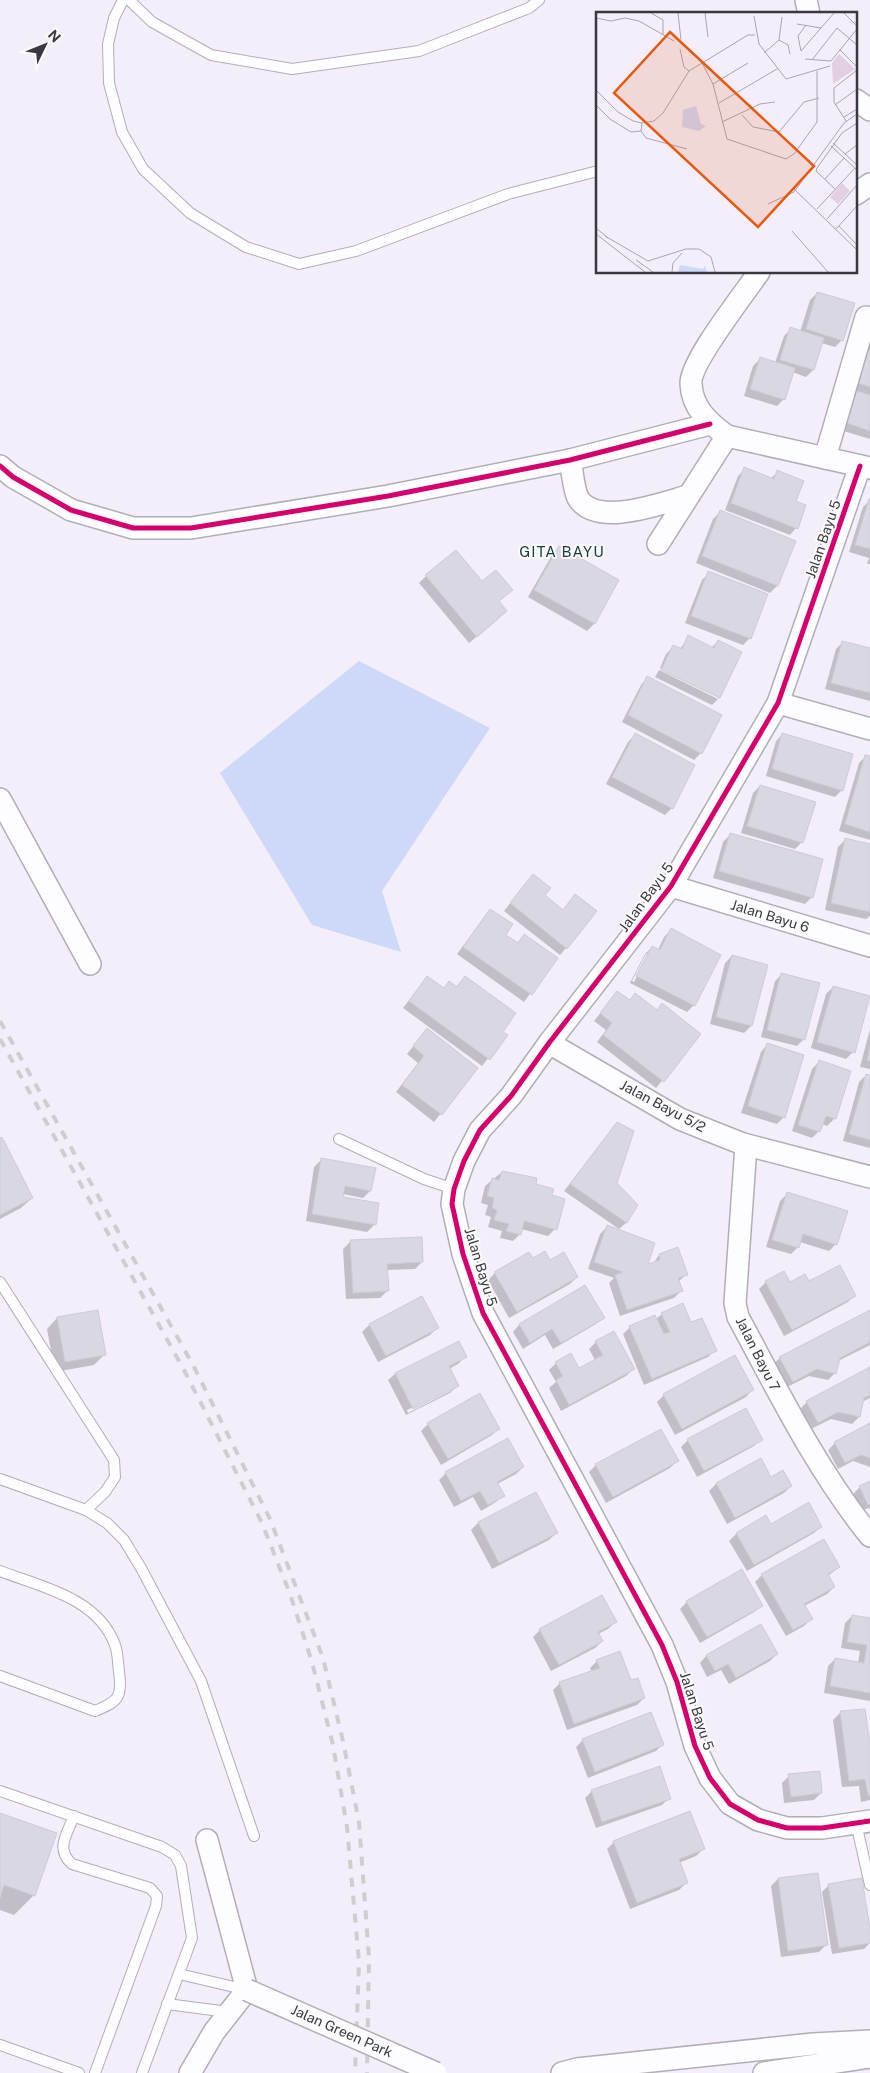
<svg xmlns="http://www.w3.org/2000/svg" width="870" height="2073" viewBox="0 0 870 2073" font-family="'Public Sans',sans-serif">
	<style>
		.water { fill: #ced8f8 }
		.shadow { fill: #0003; fill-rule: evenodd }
		.building { fill: #d9d7e1; stroke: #cdcbd5 }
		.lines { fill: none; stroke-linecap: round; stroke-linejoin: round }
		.lane-casing { stroke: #b2aeb7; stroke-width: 12 }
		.street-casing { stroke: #b2aeb7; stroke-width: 24 }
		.lane { stroke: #fdfcfe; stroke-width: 10 }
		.street { stroke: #fdfcfe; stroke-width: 21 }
		.rail { stroke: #cecdd0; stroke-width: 4; stroke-dasharray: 9 9; stroke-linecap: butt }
		.street-bridge-casing { stroke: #b2aeb7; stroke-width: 24; stroke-linecap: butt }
		.street-bridge { stroke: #fdfcfe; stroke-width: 21 }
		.cycleway-casing { stroke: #fbfbfb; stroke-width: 8 }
		.cycleway { stroke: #d6006c; stroke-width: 5 }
		.labels { text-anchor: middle; stroke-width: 4; stroke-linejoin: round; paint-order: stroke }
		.street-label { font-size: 14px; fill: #3b3740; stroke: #fbfbfb }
		.neighbourhood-label { font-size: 15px; letter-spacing: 1px; fill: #193b41; stroke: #fbfbfb }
		.inset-road { fill: none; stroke: #a9a5b0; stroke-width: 1 }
		.view { fill: #e8590c; fill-opacity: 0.15; stroke: #e8590c; stroke-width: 2.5 }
		.inset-edge { fill: none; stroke: #3b3740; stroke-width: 2.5 }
	</style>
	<rect width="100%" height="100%" fill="#f3eefa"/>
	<polygon class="water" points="359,661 490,728 382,891 401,952 312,925 220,773"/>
	<g class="shadow">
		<polygon points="817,293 842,340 835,347 821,343 813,370 806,377 792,372 784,399 777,406 744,396 753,366 760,359 775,363 784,336 791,329 800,332 810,300"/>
		<polygon points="870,331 870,439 837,429"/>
		<polygon points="745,469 770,479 778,472 794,502 805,506 796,528 790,535 725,510 738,476"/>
		<polygon points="870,500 870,564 867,564 869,558 849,552 863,507"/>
		<polygon points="720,512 777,586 770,593 696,563 713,519"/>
		<polygon points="559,548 618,581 594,624 587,631 528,597 552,555"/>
		<polygon points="709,573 750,638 743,645 685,623 702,580"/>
		<polygon points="426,576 482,583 504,597 498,602 499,618 469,643 419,583"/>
		<polygon points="689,637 711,648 718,641 741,652 718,699 718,696 660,668 666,654 673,647 679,650"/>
		<polygon points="843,642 870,649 870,701 825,689 836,649"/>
		<polygon points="659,670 718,699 712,705 655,677"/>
		<polygon points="647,678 701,753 694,760 622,722 641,685"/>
		<polygon points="783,734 842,790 835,797 766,776 776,741"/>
		<polygon points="635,735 672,808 665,815 606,784 628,742"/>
		<polygon points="866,756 870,758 870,840 839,831 859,763"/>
		<polygon points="760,786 802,842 795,849 741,833 753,793"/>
		<polygon points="730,835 812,897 805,904 713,878 723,842"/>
		<polygon points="845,840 870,845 870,916 866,919 825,910 838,847"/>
		<polygon points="526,883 562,911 575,896 566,948 560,955 504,911"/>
		<polygon points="490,910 504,935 516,944 524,936 556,959 524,1002 457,954"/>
		<path d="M 671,930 L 720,955 L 694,1005 L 687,1012 L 630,983 L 645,954 L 652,947 L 658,950 L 664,937 ZM 646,954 L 649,954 L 634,982 L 632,981 Z"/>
		<polygon points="732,956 766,965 751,1026 744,1033 710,1024 725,963"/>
		<polygon points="782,974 804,1039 797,1046 761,1037 775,981"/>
		<polygon points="427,977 443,989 449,982 456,987 465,977 501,1032 506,1035 482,1066 403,1008"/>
		<polygon points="833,987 853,1052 846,1059 811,1048 826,994"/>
		<polygon points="617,992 629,1001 635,994 656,1011 662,1005 700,1034 656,1088 597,1042 606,1030 594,1021"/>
		<polygon points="427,1029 477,1068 434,1122 396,1092 418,1063 407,1054"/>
		<polygon points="870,1029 870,1069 860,1067"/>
		<polygon points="767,1045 784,1117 777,1124 741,1113 761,1052"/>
		<polygon points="819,1062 850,1072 834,1119 827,1126 822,1124 819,1131 812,1138 792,1131 812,1069"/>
		<polygon points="866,1075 870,1076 870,1148 843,1141 859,1082"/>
		<polygon points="611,1131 615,1184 636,1205 626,1223 619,1229 564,1191"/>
		<polygon points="0,1139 32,1198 21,1208 0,1219"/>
		<polygon points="321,1160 370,1191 363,1198 343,1194 342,1198 374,1225 367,1232 306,1221 314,1167"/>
		<polygon points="502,1172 551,1196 555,1229 548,1236 521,1229 520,1234 513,1241 500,1238 502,1231 488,1227 491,1217 485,1215 488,1205 481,1203 485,1186"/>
		<polygon points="787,1194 836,1244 829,1251 800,1242 798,1247 791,1254 766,1247 780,1201"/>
		<polygon points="607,1227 646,1266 653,1264 659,1255 686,1275 678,1282 681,1291 674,1298 620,1316 609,1283 614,1278 588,1269 600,1234"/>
		<polygon points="350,1242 422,1262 415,1269 386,1270 387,1291 380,1298 346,1299 343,1249"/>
		<polygon points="532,1259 549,1261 577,1277 570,1284 509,1318 488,1280 495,1273"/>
		<polygon points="766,1282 789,1284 855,1295 848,1302 784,1336 759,1289"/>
		<polygon points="585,1287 603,1318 596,1324 553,1349 545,1335 523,1349 513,1332 519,1325"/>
		<polygon points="421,1298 437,1328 430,1335 378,1362 362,1332 369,1325"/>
		<polygon points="97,1311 105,1354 94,1365 55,1372 47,1329 57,1318"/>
		<polygon points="870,1313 870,1345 838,1361 835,1373 828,1380 809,1376 785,1388 773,1364 780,1358"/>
		<polygon points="662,1314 715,1350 708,1357 644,1385 623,1334 630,1327 654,1316 656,1319"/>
		<polygon points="596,1342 633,1369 626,1376 561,1411 549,1388 556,1382 549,1370 556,1363 578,1369 595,1360 589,1349"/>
		<path d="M 465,1357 L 458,1364 L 449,1369 L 457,1386 L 450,1393 L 406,1415 L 388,1380 L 395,1374 ZM 451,1389 L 451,1391 L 408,1413 L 407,1410 Z"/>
		<polygon points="870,1368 870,1398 862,1402 859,1417 852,1424 831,1419 811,1429 800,1409 807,1402"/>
		<polygon points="752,1390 746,1397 675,1435 657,1402 664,1395"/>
		<polygon points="428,1424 499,1428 492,1435 441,1465 421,1431"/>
		<polygon points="870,1425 870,1467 853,1461 838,1469 828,1450 835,1443"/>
		<polygon points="761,1439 754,1446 697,1477 681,1447 688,1440"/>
		<polygon points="760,1460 770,1478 791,1486 784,1493 727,1524 709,1491 716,1484"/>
		<polygon points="677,1461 670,1468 606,1503 589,1472 596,1465"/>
		<polygon points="523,1467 516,1474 497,1484 503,1495 496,1502 481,1511 473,1497 454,1507 439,1480 446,1473"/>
		<polygon points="870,1482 870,1509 868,1508 861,1511 853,1494 860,1487"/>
		<polygon points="536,1494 556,1533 549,1540 492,1569 471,1530 478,1523"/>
		<polygon points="766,1517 771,1525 821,1526 814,1533 747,1571 729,1541 736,1534"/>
		<polygon points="839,1567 828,1576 834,1587 827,1594 804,1606 811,1619 804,1626 786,1636 755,1582 762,1575"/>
		<polygon points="687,1602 761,1606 754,1612 700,1643 680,1609"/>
		<polygon points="852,1616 870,1619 870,1701 824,1693 828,1666 835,1659 858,1663 860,1651 841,1648 845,1623"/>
		<polygon points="615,1622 608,1629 598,1634 602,1641 595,1648 551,1671 533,1637 540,1630"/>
		<polygon points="777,1654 770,1661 729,1684 721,1670 707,1677 700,1663 706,1656"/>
		<polygon points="597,1661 630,1682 644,1698 637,1705 567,1730 553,1690 560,1683 592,1672 590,1668"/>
		<polygon points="840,1713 870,1744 870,1800 861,1802 859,1786 842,1787 833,1720"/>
		<polygon points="583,1740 663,1744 656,1751 588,1778 576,1747"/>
		<polygon points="789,1776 821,1793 814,1800 784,1803 782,1783"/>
		<polygon points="592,1791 669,1798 662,1805 596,1828 585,1798"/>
		<polygon points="0,1815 34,1895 14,1915 0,1910"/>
		<polygon points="614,1842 703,1849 696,1856 679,1863 686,1883 679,1890 630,1909 607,1849"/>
		<polygon points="778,1879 826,1945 819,1952 781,1957 771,1886"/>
		<polygon points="829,1885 870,1936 870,1943 864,1949 832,1954 822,1892"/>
	</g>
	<g class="building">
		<polygon points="817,292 855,303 843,341 806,329"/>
		<polygon points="790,327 824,338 814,370 780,360"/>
		<polygon points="868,350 870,351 870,387 858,383"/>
		<polygon points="760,357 795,368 785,400 750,389"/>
		<polygon points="854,390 870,395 870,431 844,422"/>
		<polygon points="744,467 774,479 777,470 804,481 796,501 806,505 798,529 731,503"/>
		<polygon points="869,499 870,499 870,549 855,545"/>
		<polygon points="720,510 796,541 778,586 702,556"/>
		<polygon points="559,546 619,580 595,624 534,590"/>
		<polygon points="456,550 482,581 496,570 513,590 499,601 507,611 477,637 425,575"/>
		<polygon points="708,571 768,594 751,639 691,616"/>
		<polygon points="688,635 714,648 718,640 742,652 720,698 661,670 673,645 682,649"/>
		<polygon points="842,641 870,648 870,693 831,683"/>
		<polygon points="647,676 722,715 702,754 628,715"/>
		<polygon points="635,733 695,765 673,809 612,777"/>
		<polygon points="782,733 853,754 843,791 772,769"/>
		<polygon points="865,755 870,756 870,832 845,824"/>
		<polygon points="760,785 816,802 803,843 747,826"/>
		<polygon points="730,833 823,859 813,898 719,871"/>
		<polygon points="845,838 870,844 870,912 831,903"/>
		<polygon points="533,874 551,888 545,895 563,910 575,894 597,911 567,949 510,903"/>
		<polygon points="490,909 513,924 506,935 518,943 524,934 558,958 532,995 463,947"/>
		<polygon points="671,928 721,955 695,1006 636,976 652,946 660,950"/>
		<polygon points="732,955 768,965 752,1026 716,1017"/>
		<polygon points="781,973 820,983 805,1040 767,1030"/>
		<polygon points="427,976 444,988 449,981 457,987 465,976 516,1013 503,1032 508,1035 490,1060 409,1001"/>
		<polygon points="833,986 870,996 855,1053 817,1042"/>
		<polygon points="617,991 630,1000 635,993 657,1010 662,1003 701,1034 664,1082 603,1035 612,1023 600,1013"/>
		<polygon points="427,1028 478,1068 442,1115 402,1085 424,1056 413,1046"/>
		<polygon points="767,1043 804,1055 785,1118 748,1106"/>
		<polygon points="870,1047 870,1061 867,1060"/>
		<polygon points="819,1060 851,1071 836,1119 826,1116 820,1132 798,1125"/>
		<polygon points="866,1074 870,1075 870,1140 849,1134"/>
		<polygon points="617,1122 634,1131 617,1183 638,1205 627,1223 570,1184"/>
		<polygon points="2,1137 33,1198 0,1215 0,1138"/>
		<polygon points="321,1158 376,1168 371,1191 345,1186 343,1197 379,1203 376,1225 312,1214"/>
		<polygon points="502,1171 537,1178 536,1184 554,1189 552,1195 565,1199 557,1230 524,1221 521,1235 506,1231 509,1224 494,1220 497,1210 492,1208 494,1198 487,1196 492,1178 499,1180"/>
		<polygon points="787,1192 848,1211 837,1245 803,1234 799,1248 772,1240"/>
		<polygon points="607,1225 655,1243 648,1264 660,1260 659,1254 678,1247 688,1275 678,1278 683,1291 627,1310 615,1275 623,1272 594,1262"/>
		<polygon points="422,1237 423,1262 387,1264 389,1291 353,1293 350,1240"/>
		<polygon points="545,1251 550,1260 564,1252 578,1277 517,1312 494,1272 529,1252 533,1258"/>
		<polygon points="840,1265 856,1296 792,1330 765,1281 784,1271 790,1282 805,1274 809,1281"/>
		<polygon points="585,1285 605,1318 561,1343 552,1329 530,1343 519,1324"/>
		<polygon points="422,1296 439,1328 386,1356 369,1324"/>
		<polygon points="683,1303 691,1322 702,1318 717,1351 652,1379 629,1326 655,1315 664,1334 670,1332 661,1313"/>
		<polygon points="98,1310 106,1355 65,1362 57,1317"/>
		<polygon points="870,1310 870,1342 840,1358 836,1374 817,1369 793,1382 779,1357"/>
		<polygon points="614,1331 635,1369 569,1405 556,1380 563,1376 555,1362 571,1353 579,1368 603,1355 595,1341"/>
		<polygon points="459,1341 467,1357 449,1366 459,1386 413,1409 395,1373"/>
		<polygon points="735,1355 754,1390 682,1429 663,1394"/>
		<polygon points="870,1367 870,1395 864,1398 860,1417 838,1412 818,1423 806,1401"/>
		<polygon points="480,1393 500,1429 448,1459 427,1423"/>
		<polygon points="746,1408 763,1440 704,1471 687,1439"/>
		<polygon points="870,1423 870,1458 861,1455 845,1463 834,1442"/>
		<polygon points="661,1429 679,1461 613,1497 595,1464"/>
		<polygon points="508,1438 524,1467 497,1482 505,1496 488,1505 480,1491 461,1501 445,1472"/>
		<polygon points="761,1458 771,1477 783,1470 792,1486 735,1518 716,1483"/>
		<polygon points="870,1481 870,1504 868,1505 859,1486"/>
		<polygon points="536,1492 558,1533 499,1563 478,1522"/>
		<polygon points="809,1502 822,1527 754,1565 736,1533 766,1515 771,1524"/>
		<polygon points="824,1539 840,1567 828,1574 835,1587 804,1604 813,1619 793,1630 761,1574"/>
		<polygon points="742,1569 763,1606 707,1637 686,1601"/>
		<polygon points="602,1595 617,1622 598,1632 603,1641 559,1665 539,1629"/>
		<polygon points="852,1615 870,1618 870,1693 830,1686 835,1658 864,1663 867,1645 847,1642"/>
		<polygon points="761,1624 778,1654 736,1678 728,1664 715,1671 706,1655"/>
		<polygon points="620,1651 631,1680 638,1678 645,1698 574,1724 559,1682 600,1668 596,1660"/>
		<polygon points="865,1709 870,1743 870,1795 868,1795 865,1779 849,1781 840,1711"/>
		<polygon points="651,1712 664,1745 595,1772 582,1739"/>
		<polygon points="660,1766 671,1799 602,1822 591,1790"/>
		<polygon points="820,1771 822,1793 791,1797 788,1774"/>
		<polygon points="690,1811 705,1849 679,1859 688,1883 637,1903 613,1841"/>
		<polygon points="0,1813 57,1833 35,1896 4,1885 0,1898"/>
		<polygon points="818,1873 828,1945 788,1951 778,1878"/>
		<polygon points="862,1878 870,1929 870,1943 839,1948 828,1884"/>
	</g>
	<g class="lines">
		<g class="lane-casing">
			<g id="lane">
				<polyline points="123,0 114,18 108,44 109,83 122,132 143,169 190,213 246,247 299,264 356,251 508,194 598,171"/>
				<polyline points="129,0 152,22 211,55 292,69 419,51 529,8 539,0"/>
				<polyline points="339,1139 424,1179 454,1189"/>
				<polyline points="0,1282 114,1460 115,1477 105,1492 86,1510 107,1523 124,1540 141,1568 201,1681 254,1836"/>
				<polyline points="0,1479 86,1510"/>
				<path d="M 0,1571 C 42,1587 98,1598 115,1645 C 118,1653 118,1664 119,1672 C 123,1698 117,1702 95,1711 L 0,1676"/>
				<polyline points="0,1791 162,1847 175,1855 181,1866 192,1938 142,2073"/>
				<path d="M 74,1816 C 67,1834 55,1849 72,1864 L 150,1888 L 157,1896 L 156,1906 L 95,2073"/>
				<polyline points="856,1823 870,1885"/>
				<polyline points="179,1974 247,1990"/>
				<polyline points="167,2004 228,2012"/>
				<polyline points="0,2045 79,2073"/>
			</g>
		</g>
		<g class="street-casing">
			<g id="street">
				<polyline points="806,0 809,14"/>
				<polyline points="856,100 870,110"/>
				<polyline points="856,194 870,184"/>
				<path d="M 759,272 C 745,293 689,363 691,384 C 692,408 709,423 727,436 L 870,468"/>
				<polyline points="825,458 866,317"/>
				<path d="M 570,460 C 572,469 574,491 578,498 C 596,528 662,503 688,496"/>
				<polyline points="0,466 13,477 71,510 133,528 191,528 388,496 570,460 710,424"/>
				<polyline points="860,466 778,703 671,886 549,1043 511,1096 480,1130 464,1161 454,1189 452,1204 463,1254 483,1313 662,1645 677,1682 695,1746 710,1778 730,1804 758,1820 787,1828 822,1828 870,1821"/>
				<polyline points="658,544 727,436"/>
				<polyline points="778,703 870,729"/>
				<polyline points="0,799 90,964"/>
				<polyline points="671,886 870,946"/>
				<polyline points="549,1043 680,1119 705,1129 743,1144 870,1177"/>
				<path d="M 746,1145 L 735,1303 L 738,1317 C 778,1391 817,1470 870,1536"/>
				<polyline points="190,2073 214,2032 247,1990 207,1840"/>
				<polyline points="562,2073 577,2069 813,2044 870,2041"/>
				<polyline points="764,2073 870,2057"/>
			</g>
		</g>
		<use href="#lane" class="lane"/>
		<use href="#street" class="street"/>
		<g class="rail">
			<polyline points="0,1021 193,1365 270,1519 323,1658 343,1741 359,1822 369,1958 367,2073"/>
			<polyline points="0,1039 184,1370 262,1523 290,1594 312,1662 333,1745 347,1827 359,1962 355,2073"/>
		</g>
		<g class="street-bridge-casing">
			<polyline id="street-bridge" points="247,1990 436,2073"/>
		</g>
		<use href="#street-bridge" class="street-bridge"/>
		<g class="cycleway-casing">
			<g id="cycleway">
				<polyline points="0,466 13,477 71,510 133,528 191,528 388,496 570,460 710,424"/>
				<polyline points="860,466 778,703 671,886 549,1043 511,1096 480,1130 464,1161 454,1189 452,1204 463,1254 483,1313 662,1645 677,1682 695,1746 710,1778 730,1804 758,1820 787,1828 822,1828 870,1821"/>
			</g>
		</g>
		<use href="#cycleway" class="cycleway"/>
	</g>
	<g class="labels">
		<g class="street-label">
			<text transform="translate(823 539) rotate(-71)" y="5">Jalan Bayu 5</text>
			<text transform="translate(646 897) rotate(-54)" y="5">Jalan Bayu 5</text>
			<text transform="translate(770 916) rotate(17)" y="5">Jalan Bayu 6</text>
			<text transform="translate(663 1106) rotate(28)" y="5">Jalan Bayu 5/2</text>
			<text transform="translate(481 1267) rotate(73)" y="5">Jalan Bayu 5</text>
			<text transform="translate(758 1354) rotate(63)" y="5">Jalan Bayu 7</text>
			<text transform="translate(697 1711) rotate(72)" y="5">Jalan Bayu 5</text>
			<text transform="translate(342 2031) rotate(24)" y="5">Jalan Green Park</text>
		</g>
		<g class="neighbourhood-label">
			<text x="562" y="557">GITA BAYU</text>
		</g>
	</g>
	<g transform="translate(596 12)">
		<rect width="261" height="261" fill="#f3eefa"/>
		<path d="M 243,42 L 259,57 L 237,72 L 236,51 ZM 246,171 L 254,179 L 242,192 L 234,185 Z" fill="#e2cfdf"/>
		<path d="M 100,94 L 105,112 L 110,114 L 103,119 L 86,115 L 87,98 ZM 84,253 L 107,257 L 109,254 L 111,260 L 82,260 Z" fill="#ced8f8"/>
		<path class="inset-road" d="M 55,1 L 67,8 L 67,23M 82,1 L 85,28M 109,1 L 112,25M 248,1 L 261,14M 158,4 L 163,32 L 190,67 L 234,54M 0,6 L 15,9 L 29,6 L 43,9 L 78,29M 201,12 L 225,16M 210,13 L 202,24 L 205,39 L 238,1M 183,28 L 192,33 L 194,42M 84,37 L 88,55 L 93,59M 244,38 L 261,55M 168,41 L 183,28 L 186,5M 209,47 L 235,49 L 261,17M 216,48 L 241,16 L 261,33M 106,51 L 117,72 L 131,127 L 190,147 L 198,142 L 221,110 L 221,59M 117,72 L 152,51M 0,78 L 22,100 L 37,109 L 46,111 L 58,109 L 67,101 L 93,59 L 152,23 L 159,23M 123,91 L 181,57M 0,93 L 14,107 L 35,120 L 45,119 L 46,111M 239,93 L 261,77M 146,103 L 157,115 L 183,120 L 208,90 L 223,86M 248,105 L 261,97M 250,109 L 238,90 L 238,76 L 261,58M 126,110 L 164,92 L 179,90M 45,119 L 50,126 L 91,137M 237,131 L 261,153M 235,134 L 261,158M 249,142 L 261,133M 229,167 L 248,146M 198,177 L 261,238M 239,177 L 220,159 L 221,156 L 246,121 L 261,111M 172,192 L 198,180 L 248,111 L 261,102M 221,197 L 259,156M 231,207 L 261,173M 243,214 L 261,233M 0,216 L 12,226M 240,217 L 261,194M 196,219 L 232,260M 0,222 L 49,260M 9,224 L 52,249 L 90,237 L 103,237 L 115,245 L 119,260M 40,248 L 57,260M 76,260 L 77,251 L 86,241"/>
		<path class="view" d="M 74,20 L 218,154 L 162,215 L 18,81 Z"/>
		<rect width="261" height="261" class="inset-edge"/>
	</g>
	<g transform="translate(45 45) rotate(47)" stroke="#fbfbfb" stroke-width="4" paint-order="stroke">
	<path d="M0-4L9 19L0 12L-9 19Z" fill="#3b3740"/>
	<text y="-8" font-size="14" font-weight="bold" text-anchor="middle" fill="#3b3740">N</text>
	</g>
</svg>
